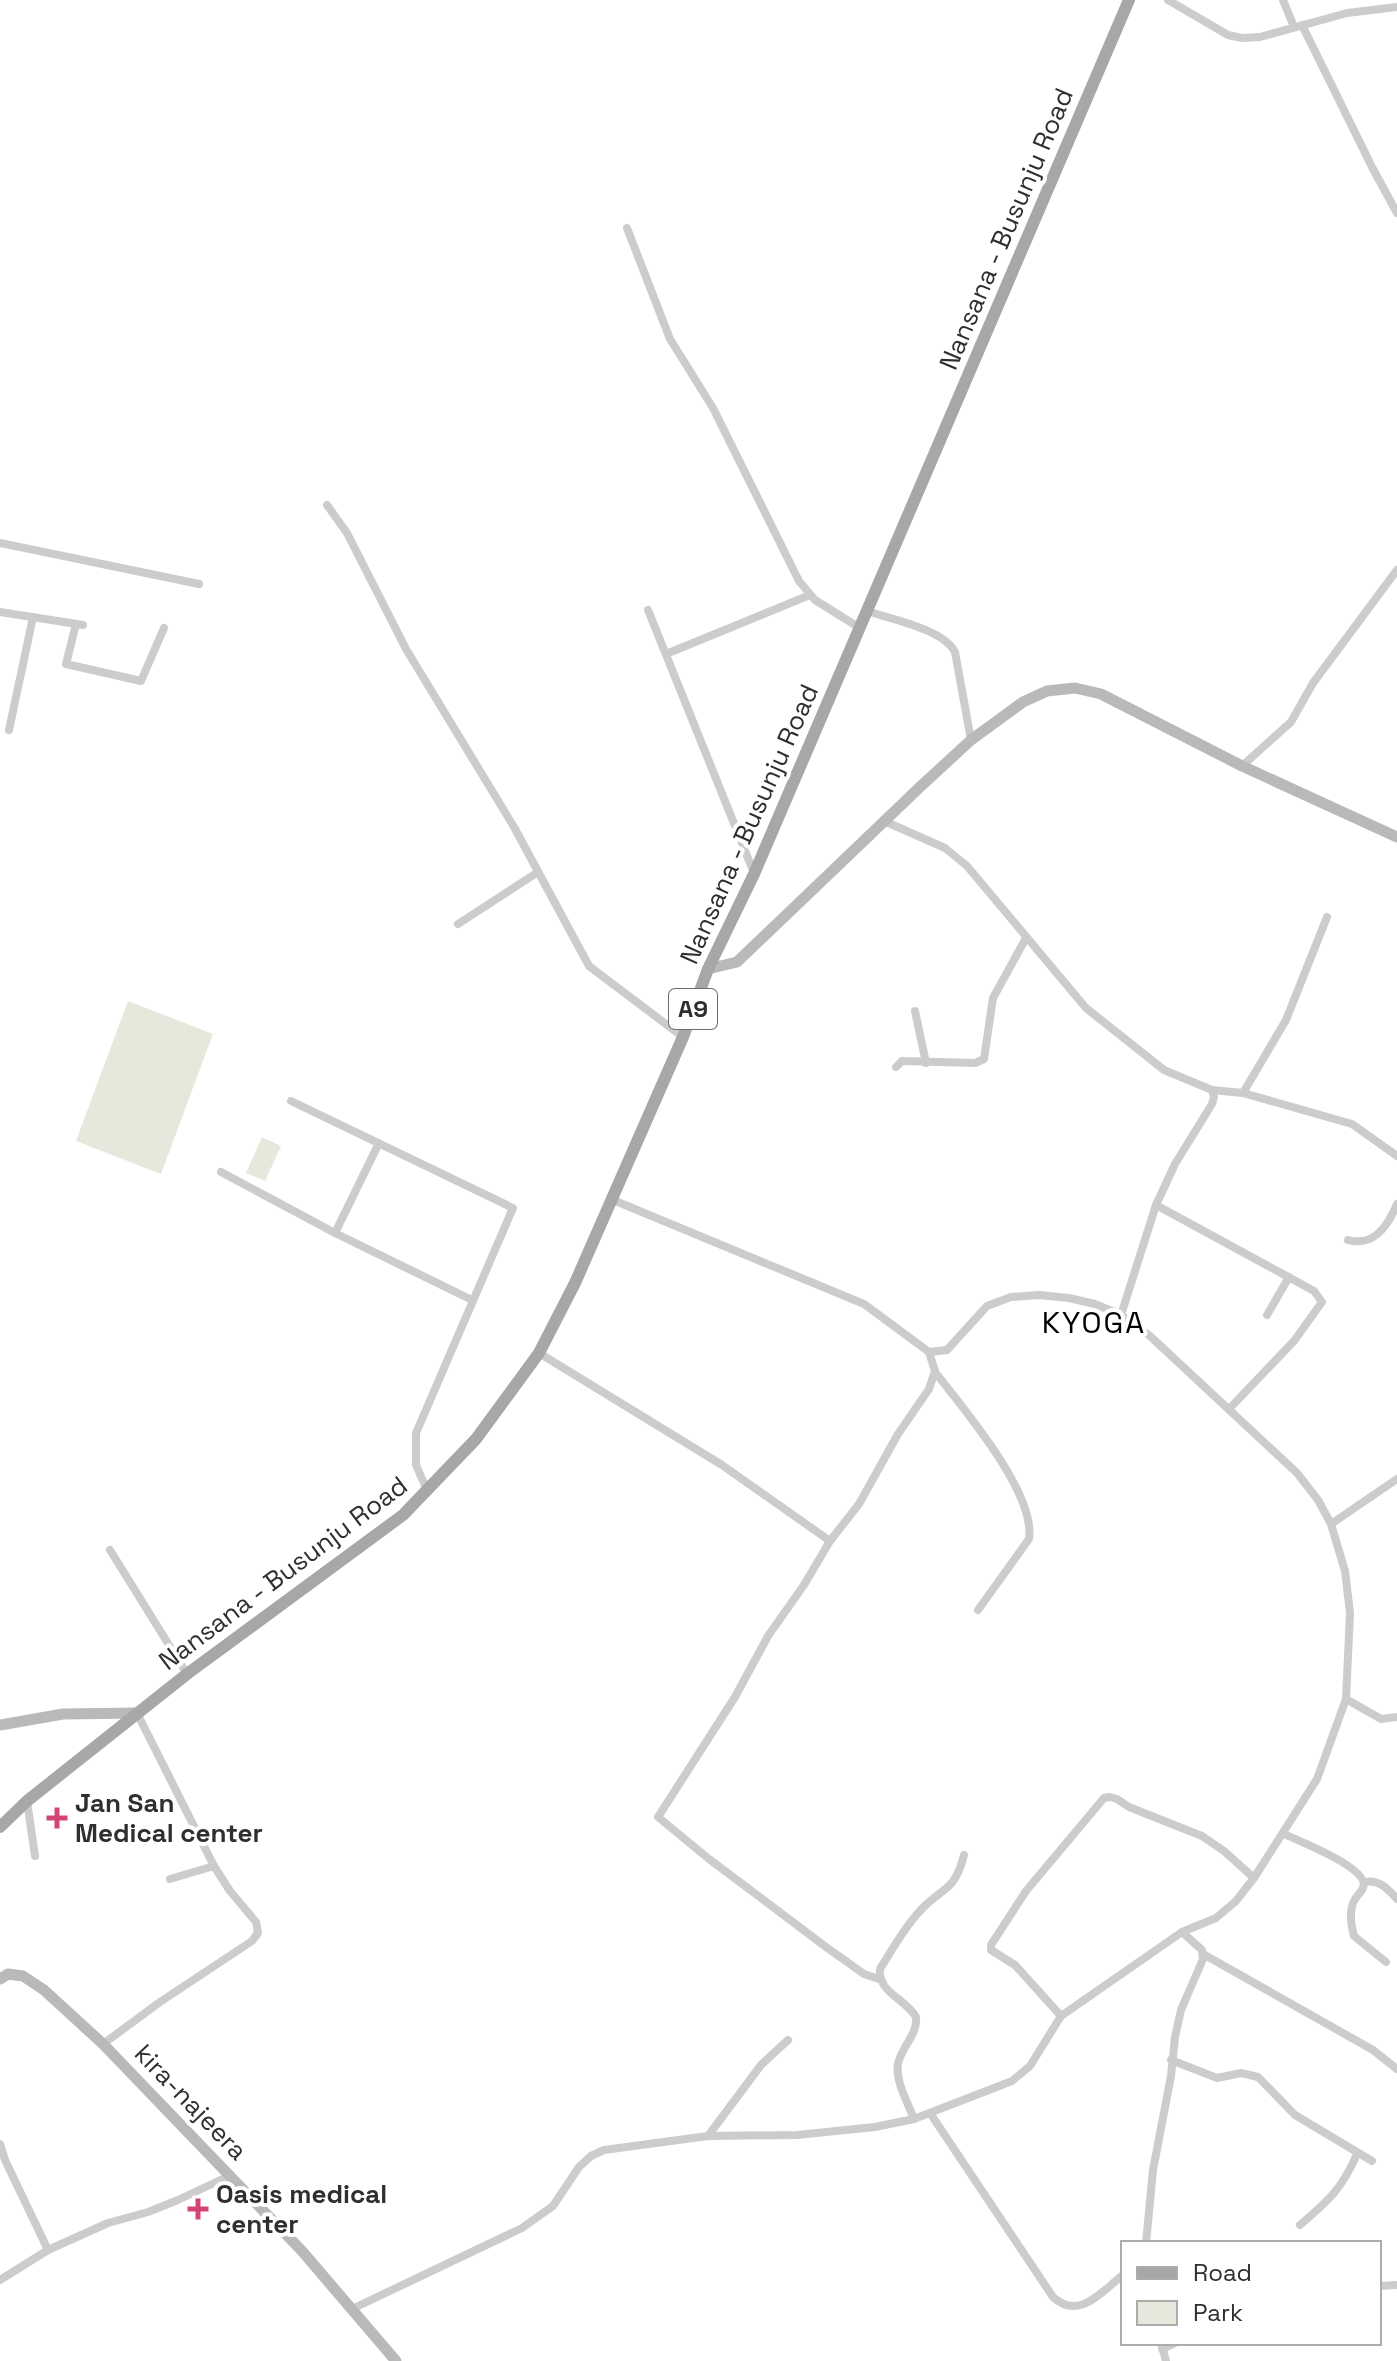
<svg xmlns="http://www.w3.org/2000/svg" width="1397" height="2361" viewBox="0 0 1397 2361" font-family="'Space Grotesk',sans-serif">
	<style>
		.green { fill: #e6e8dc }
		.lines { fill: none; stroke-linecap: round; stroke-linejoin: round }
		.street { stroke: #ccc; stroke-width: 8 }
		.secondary { stroke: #b9b9b9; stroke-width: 11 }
		.primary { stroke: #a7a7a7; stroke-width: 12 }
		.poi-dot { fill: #d44474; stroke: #fff; stroke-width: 3 }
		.labels { text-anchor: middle; stroke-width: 8; stroke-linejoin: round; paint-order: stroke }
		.shield { fill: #fff; stroke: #6d6d6d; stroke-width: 2 }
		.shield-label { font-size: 24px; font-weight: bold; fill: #2f2f2f }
		.street-label { font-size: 26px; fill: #2f2f2f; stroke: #fff }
		.poi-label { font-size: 26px; font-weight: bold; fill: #2f2f2f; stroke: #fff; text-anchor: start }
		.quarter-label { font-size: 30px; letter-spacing: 2px; fill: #000; stroke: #fff }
	</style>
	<rect width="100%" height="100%" fill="#fff"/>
	<g class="green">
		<polygon points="128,1001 213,1034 161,1174 76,1141"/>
		<polygon points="262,1137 281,1146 265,1181 246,1173"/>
	</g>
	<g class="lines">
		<g class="street">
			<polyline points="1168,0 1228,35 1242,38 1260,37 1347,13 1397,7"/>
			<polyline points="1283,0 1294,27"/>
			<polyline points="1302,25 1373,169 1397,213"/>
			<polyline points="627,228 670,339 713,408 799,581 815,600 860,628"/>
			<polyline points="327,505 347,533 406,649 514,827 589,966 683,1037"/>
			<polyline points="0,543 199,584"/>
			<polyline points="648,610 754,873"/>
			<path d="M 867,611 C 891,619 943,629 955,652 L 971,740"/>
			<polyline points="0,612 83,625"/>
			<polyline points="76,624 66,664 141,681 164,628"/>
			<polyline points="666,654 810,595"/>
			<polyline points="9,730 33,617"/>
			<polyline points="1242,766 1291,722 1313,683 1397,570"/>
			<polyline points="884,821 945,848 967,866 1086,1008 1164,1070 1212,1090 1214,1097 1212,1104 1175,1164 1156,1205 1121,1315"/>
			<polyline points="458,924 538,872"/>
			<polyline points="915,1011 926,1063"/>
			<polyline points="896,1067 902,1061 975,1063 984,1059 993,998 1026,938"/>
			<polyline points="1212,1090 1243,1093 1352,1124 1397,1156"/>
			<polyline points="1243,1093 1286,1020 1327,917"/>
			<polyline points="291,1101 513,1208 416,1433 416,1465 427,1490"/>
			<polyline points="221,1172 335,1233 472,1300"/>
			<polyline points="1156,1205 1314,1291 1322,1302 1294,1341 1230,1408"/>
			<polyline points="335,1233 379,1143"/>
			<path d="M 1348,1240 C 1374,1247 1388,1226 1397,1204"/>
			<polyline points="1267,1315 1289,1277"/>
			<polyline points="539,1353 722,1465 830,1541"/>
			<path d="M 935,1372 C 963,1408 1036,1493 1029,1539 L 978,1610"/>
			<polyline points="1331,1524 1397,1479"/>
			<polyline points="110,1550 187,1674"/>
			<polyline points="1346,1699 1381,1719 1397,1717"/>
			<polyline points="27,1801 35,1856"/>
			<path d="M 1284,1834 C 1299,1841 1372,1869 1363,1888 C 1361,1892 1358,1895 1355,1899 C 1349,1909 1351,1925 1354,1936 L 1386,1962"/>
			<polyline points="170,1879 214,1866"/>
			<path d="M 1365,1882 C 1379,1879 1388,1889 1397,1899"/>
			<polyline points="1203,1954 1373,2050 1397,2069"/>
			<polyline points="879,1979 864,1974 826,1947 709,1859 658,1817 735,1697 768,1636 804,1585 830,1541 859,1504 898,1434 929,1389 935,1371 929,1352"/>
			<polyline points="1061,2016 1015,1965 991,1950 991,1945 1026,1891 1104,1798 1110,1797 1117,1799 1129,1807 1202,1836 1224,1851 1254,1878"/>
			<polyline points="103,2044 160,2002 252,1941 258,1933 256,1922 230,1891 214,1866 137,1713"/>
			<polyline points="1171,2060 1217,2078 1241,2073 1258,2077 1295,2115 1372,2161"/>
			<path d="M 930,2113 L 1053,2297 C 1079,2321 1101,2292 1123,2275"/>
			<path d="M 914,2119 C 908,2103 895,2081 898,2064 C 901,2047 918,2035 916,2017 C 905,1998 878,1993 880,1969 C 892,1950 904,1928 919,1912 C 942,1886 954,1894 964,1855"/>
			<polyline points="708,2136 761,2065 788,2040"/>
			<polyline points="0,2144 5,2160 48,2250"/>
			<path d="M 1300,2225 C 1329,2200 1342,2189 1357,2154"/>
			<polyline points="1146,2243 1153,2170 1171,2076 1175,2037 1181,2010 1203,1959 1202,1950 1182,1932"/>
			<polyline points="0,2280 48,2250 108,2223 148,2212 178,2200 231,2175"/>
			<polyline points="1379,2286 1397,2285"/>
			<polyline points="352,2309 522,2228 553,2206 579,2167 591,2156 604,2150 708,2136 797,2135 875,2127 914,2119 1012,2081 1030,2066 1061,2016 1182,1932 1216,1918 1236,1901 1254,1878 1317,1779 1346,1699 1350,1613 1345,1571 1331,1524 1318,1500 1297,1473 1150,1336 1121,1315 1095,1304 1069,1298 1039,1295 1011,1297 987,1306 947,1350 929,1352 864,1304 613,1200"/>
			<polyline points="1161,2343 1166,2361"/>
			<polyline points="1162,2349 1175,2343"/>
		</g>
		<g class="secondary">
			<polyline points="708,969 737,962 920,787 971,740 1023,702 1047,691 1075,688 1101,694 1242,766 1397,837"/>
			<polyline points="0,1725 63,1714 137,1713"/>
			<polyline points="0,1979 8,1974 23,1976 44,1990 103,2044 302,2251 396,2361"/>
		</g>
		<polyline class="primary" points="0,1827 27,1801 187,1674 403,1515 476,1439 539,1353 575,1283 683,1037 708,969 754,874 1129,0"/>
	</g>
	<g class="poi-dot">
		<path d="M53 1806h8v8h8v8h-8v8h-8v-8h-8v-8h8z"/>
		<path d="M194 2197h8v8h8v8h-8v8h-8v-8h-8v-8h8z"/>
	</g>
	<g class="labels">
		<rect class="shield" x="669" y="989" width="48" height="40" rx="6"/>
		<g class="shield-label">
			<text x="693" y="1017">A9</text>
		</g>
		<g class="street-label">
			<text transform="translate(1006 229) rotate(-67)" y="9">Nansana - Busunju Road</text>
			<text transform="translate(749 824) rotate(-66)" y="9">Nansana - Busunju Road</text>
			<text transform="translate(283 1573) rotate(-37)" y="9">Nansana - Busunju Road</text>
			<text transform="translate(191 2102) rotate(46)" y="9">kira-najeera</text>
		</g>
		<g class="poi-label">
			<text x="75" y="1812">Jan San<tspan x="75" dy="30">Medical center</tspan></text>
			<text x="216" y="2203">Oasis medical<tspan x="216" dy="30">center</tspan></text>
		</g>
		<g class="quarter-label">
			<text x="1094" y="1333">KYOGA</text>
		</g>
	</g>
	<rect x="1121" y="2241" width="260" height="104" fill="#ffffff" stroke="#acacac" stroke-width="2"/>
	<rect x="1137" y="2267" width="40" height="12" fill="#a7a7a7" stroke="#acacac" stroke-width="2"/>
	<text x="1193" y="2281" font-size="24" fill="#2f2f2f">Road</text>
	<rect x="1137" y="2301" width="40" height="24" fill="#e6e8dc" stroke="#acacac" stroke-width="2"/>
	<text x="1193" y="2321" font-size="24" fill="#2f2f2f">Park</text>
</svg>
